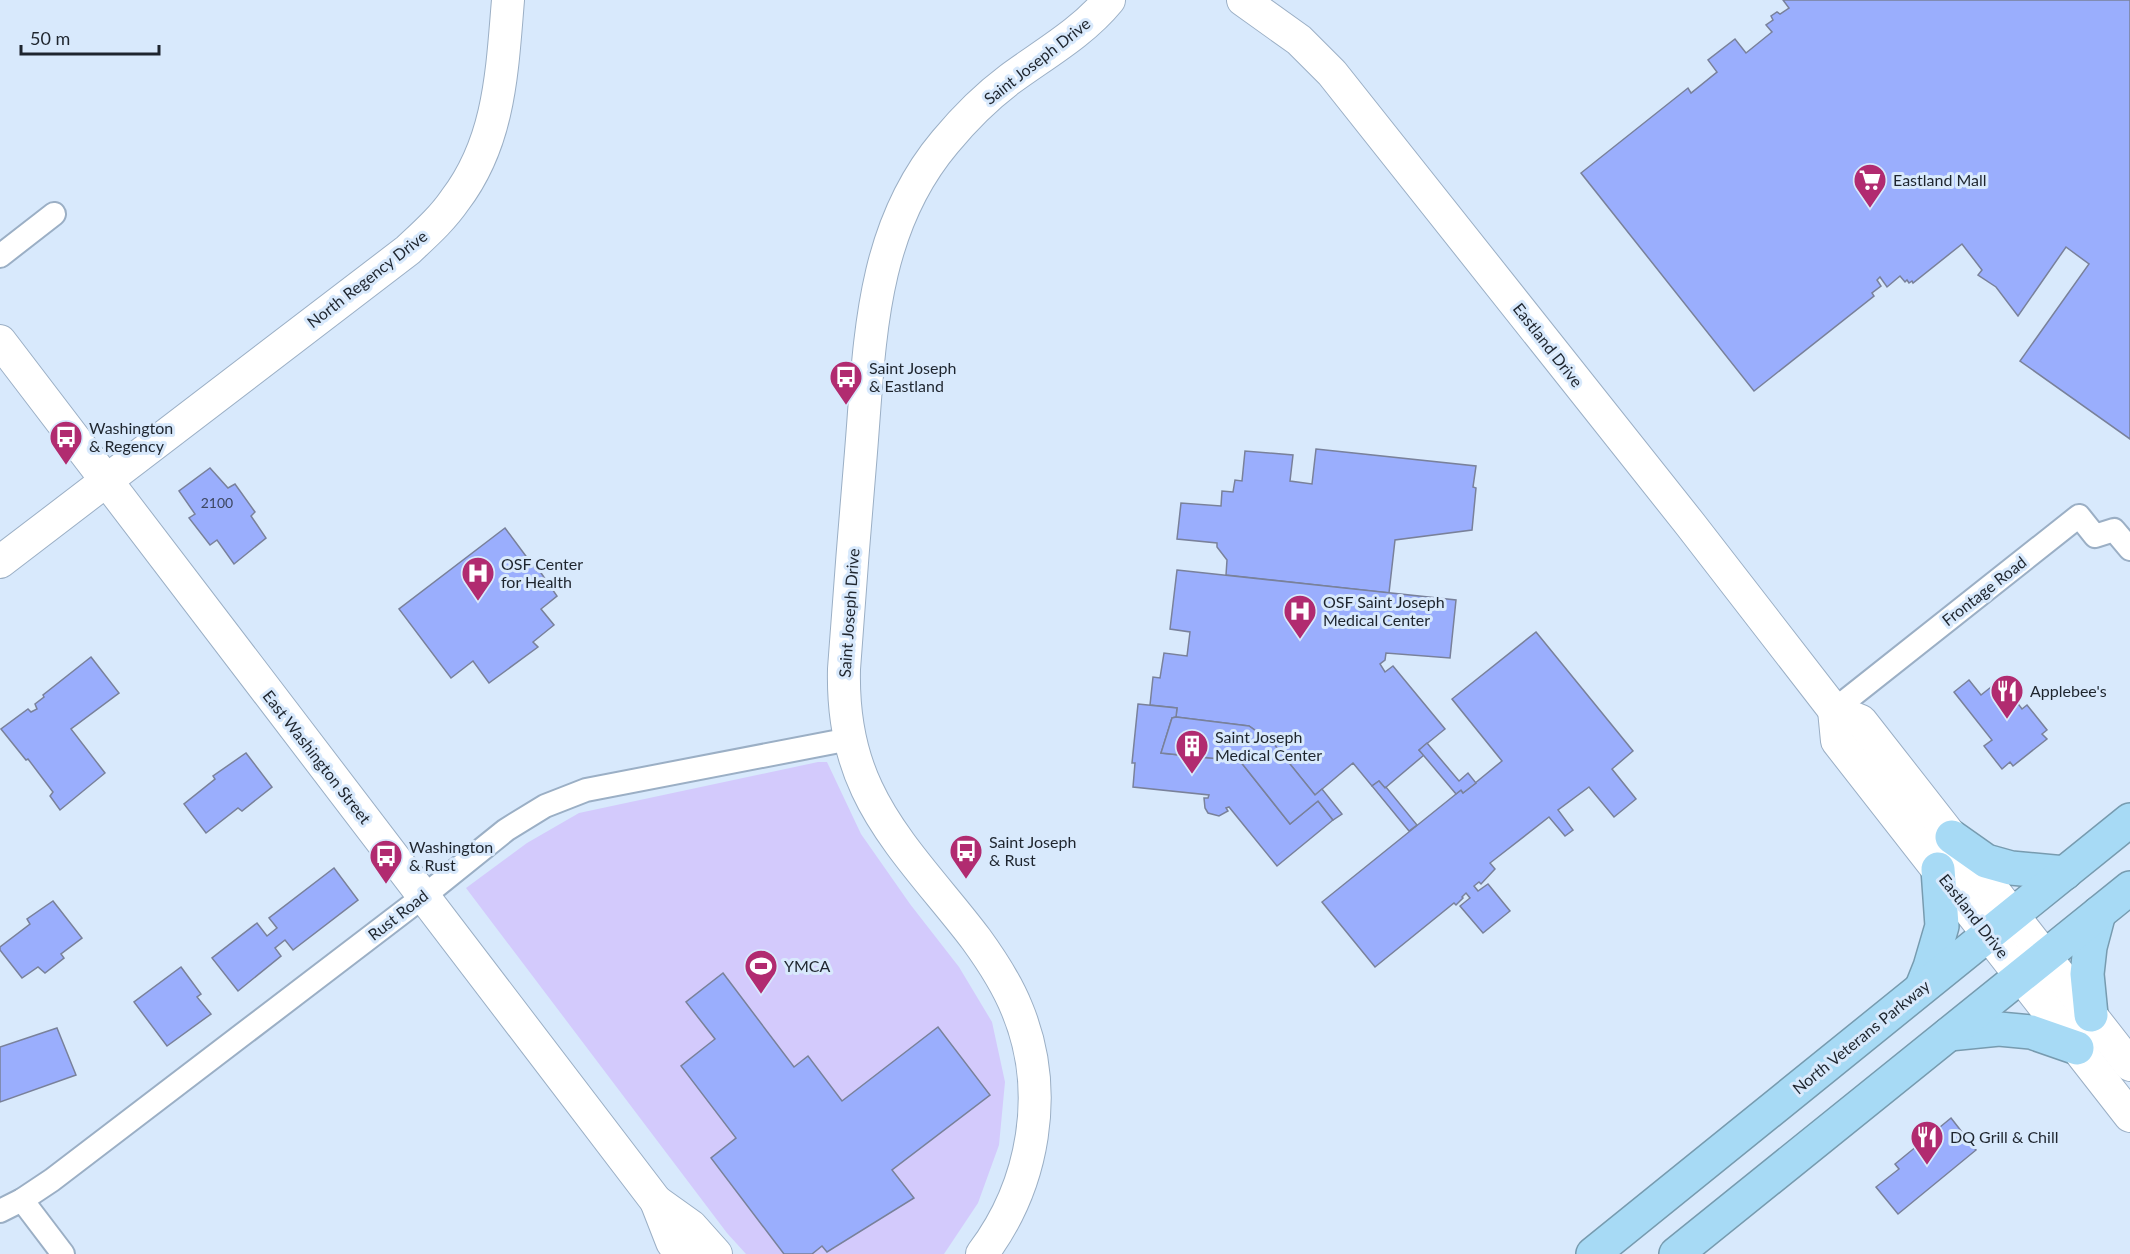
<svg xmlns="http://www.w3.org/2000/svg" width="2130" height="1254" viewBox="0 0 2130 1254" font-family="Lato,sans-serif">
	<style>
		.green { fill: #d3cafc }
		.building { fill: #9aaefd; stroke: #79819a; stroke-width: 1.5 }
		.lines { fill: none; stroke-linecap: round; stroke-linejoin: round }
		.street-casing { stroke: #9bafc5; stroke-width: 26 }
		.secondary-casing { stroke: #9bafc5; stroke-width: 34 }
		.highway-casing { stroke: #779baf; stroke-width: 36 }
		.street { stroke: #fff; stroke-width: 22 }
		.secondary { stroke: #fff; stroke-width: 32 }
		.highway { stroke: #a7daf5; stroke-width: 33 }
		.labels { text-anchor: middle; stroke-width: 6; stroke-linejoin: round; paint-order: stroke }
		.number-label { font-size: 14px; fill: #3d4762 }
		.street-label { font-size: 16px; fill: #1e252e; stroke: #d8e9fc }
		.poi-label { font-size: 16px; fill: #1e252e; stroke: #d8e9fc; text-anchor: start }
	</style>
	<rect width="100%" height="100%" fill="#d8e9fc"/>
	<polygon class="green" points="818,762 827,762 861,834 910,904 959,967 992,1022 1005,1082 999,1145 978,1203 944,1254 746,1254 727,1233 466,888 527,843 579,813"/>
	<g class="building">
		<polygon points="1783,0 2130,0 2130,439 2020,361 2089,264 2066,247 2018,316 1996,287 1978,275 1982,270 1962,244 1913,283 1912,281 1909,283 1907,280 1905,282 1900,276 1887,287 1880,277 1877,280 1881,286 1872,293 1874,296 1754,391 1581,173 1688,88 1691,93 1717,72 1708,60 1735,39 1746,53 1772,32 1766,25 1773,20 1771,16 1777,12 1780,14 1789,8"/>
		<polygon points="1316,449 1476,466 1473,487 1476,488 1472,530 1395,540 1389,593 1226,575 1227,560 1217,547 1217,543 1177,539 1181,503 1221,506 1222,491 1233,492 1235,480 1242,481 1245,451 1293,455 1290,481 1312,484"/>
		<polygon points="210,468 228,488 235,484 255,512 251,516 266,538 234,564 217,540 210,545 189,518 195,514 179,491"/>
		<polygon points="505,528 537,571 539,570 557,596 541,609 554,625 533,642 538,647 489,683 473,661 451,678 399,609"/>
		<polygon points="1177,570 1456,600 1450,658 1386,653 1385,660 1380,664 1385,672 1393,666 1445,729 1419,750 1424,755 1385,788 1379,781 1372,786 1353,763 1315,795 1273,743 1249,726 1176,717 1177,708 1150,705 1153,677 1160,678 1164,653 1187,656 1190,632 1170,629"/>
		<polygon points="1536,632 1633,751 1612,769 1636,799 1614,817 1589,787 1558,810 1573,830 1565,836 1549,817 1490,863 1495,869 1481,884 1479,882 1474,886 1478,891 1488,884 1510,911 1483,933 1460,906 1470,898 1466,893 1462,897 1463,898 1456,905 1454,903 1375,967 1322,902 1461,790 1463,793 1502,761 1452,699"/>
		<polygon points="91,657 119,693 71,729 105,773 60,810 50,796 53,792 28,759 26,760 1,729 28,709 31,712 37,709 35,704 44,697 43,695"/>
		<polygon points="1969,680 1981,695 2000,680 2022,709 2027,705 2047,730 2042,734 2047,739 2013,766 2010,762 2002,769 1984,746 1992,740 1954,692"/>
		<polygon points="1138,704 1177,708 1176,717 1172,718 1161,753 1240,761 1290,824 1318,801 1333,820 1277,866 1229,807 1226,808 1228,811 1219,816 1208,813 1205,808 1204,798 1208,798 1209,795 1133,787 1135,763 1132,763"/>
		<polygon points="1176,717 1249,726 1273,743 1315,795 1322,789 1342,814 1333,820 1318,801 1290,824 1240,761 1161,753 1172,718"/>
		<polygon points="1427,743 1459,781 1468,773 1476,783 1463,793 1461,790 1456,794 1419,750"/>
		<polygon points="246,753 272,787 242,811 238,808 206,833 184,804 215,779 213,776"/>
		<polygon points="1379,781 1385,788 1386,787 1417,825 1409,831 1372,786"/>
		<polygon points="334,868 358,900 293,950 285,940 275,948 281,956 238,991 212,958 257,923 267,936 277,928 269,918"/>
		<polygon points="53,901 82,938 61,954 64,958 45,973 38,967 22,978 0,950 0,947 30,924 27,919"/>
		<polygon points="181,967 201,994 197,997 211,1014 167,1046 134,1002"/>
		<polygon points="723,973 794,1067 808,1056 842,1101 938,1027 990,1095 892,1170 914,1198 827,1252 822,1246 812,1254 784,1254 711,1158 736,1138 681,1066 715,1039 686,1002"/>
		<polygon points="57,1028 76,1075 0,1102 0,1047"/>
		<polygon points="1951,1118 1976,1150 1898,1214 1876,1187 1899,1169 1895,1164"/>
	</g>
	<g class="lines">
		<g class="street-casing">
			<g id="street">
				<polyline points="0,256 54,214"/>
				<polyline points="1834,710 2079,516 2095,536 2114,530 2130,549"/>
				<polyline points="22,1200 63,1254"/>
				<polyline points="0,1211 22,1200 52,1180 424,896 506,830 545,806 586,790 850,739"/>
			</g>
		</g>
		<g class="secondary-casing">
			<g id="secondary">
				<polyline points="1243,0 1299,40 1332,73 1690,524 1834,710 1861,721 2130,1065"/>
				<polyline points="0,341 656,1201 672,1242 680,1254"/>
				<path d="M 0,562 L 408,250 C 425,234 442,219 455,200 C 500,141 502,71 508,0"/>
				<polyline points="1834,710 1837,741 2130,1116"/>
				<polyline points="656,1201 691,1226 716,1254"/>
				<path d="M 982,1254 C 1034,1185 1051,1091 1017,1009 C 1007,984 992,961 976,939 C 940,891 892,843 867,789 C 849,751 843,710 844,669 C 849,597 855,524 861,452 C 870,343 870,231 945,142 C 964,119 986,97 1010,79 C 1044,54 1082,33 1109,0"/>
			</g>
		</g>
		<g class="highway-casing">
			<g id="highway">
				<polyline points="1952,837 1986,861 2011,868 2065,873"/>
				<polyline points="1922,987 1930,967 1942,926 1938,869"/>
				<polyline points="2091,1015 2087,974 2090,947 2099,913"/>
				<polyline points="1949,1034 1999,1029 2031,1032 2077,1048"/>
				<polyline points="1593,1254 2130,820"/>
				<polyline points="1676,1254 2130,888"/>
			</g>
		</g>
		<use href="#street" class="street"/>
		<use href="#secondary" class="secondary"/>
		<use href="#highway" class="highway"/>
	</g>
	<defs>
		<g id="supermarket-pin" transform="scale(1.725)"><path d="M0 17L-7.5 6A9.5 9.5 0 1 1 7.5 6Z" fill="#b12b70" stroke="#d8e9fc"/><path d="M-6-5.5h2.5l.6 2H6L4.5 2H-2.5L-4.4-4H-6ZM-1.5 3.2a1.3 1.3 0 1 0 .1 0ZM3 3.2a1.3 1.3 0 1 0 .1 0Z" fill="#fff"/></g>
		<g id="bus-pin" transform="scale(1.725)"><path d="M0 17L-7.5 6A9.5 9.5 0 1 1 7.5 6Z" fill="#b12b70" stroke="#d8e9fc"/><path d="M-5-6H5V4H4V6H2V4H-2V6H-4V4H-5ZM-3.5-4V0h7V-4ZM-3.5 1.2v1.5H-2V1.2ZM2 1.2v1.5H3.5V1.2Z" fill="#fff"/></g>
		<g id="hospital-pin" transform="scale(1.725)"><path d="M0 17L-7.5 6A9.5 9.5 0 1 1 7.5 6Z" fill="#b12b70" stroke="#d8e9fc"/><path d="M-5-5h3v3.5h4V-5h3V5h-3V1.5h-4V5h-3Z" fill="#fff"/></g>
		<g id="restaurant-pin" transform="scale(1.725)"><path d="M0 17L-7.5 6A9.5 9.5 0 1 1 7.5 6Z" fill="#b12b70" stroke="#d8e9fc"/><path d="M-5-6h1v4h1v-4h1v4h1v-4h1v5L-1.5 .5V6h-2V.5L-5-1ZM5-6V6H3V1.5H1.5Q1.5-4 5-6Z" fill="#fff"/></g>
		<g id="building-pin" transform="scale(1.725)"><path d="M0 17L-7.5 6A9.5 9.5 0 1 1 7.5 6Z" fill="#b12b70" stroke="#d8e9fc"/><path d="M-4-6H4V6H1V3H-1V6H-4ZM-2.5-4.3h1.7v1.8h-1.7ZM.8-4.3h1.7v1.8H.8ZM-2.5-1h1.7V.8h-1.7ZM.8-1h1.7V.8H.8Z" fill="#fff"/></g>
		<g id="stadium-pin" transform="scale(1.725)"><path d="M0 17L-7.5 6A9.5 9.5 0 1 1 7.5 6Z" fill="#b12b70" stroke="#d8e9fc"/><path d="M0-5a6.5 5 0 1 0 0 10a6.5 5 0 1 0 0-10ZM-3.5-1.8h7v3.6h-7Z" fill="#fff"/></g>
	</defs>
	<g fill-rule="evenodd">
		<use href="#supermarket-pin" x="1870" y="180"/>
		<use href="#bus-pin" x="846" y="377"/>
		<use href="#bus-pin" x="66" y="437"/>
		<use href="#hospital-pin" x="478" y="573"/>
		<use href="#hospital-pin" x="1300" y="611"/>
		<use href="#restaurant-pin" x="2007" y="691"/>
		<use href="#building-pin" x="1192" y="746"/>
		<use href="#bus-pin" x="966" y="851"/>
		<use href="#bus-pin" x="386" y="856"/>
		<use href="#stadium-pin" x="761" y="966"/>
		<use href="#restaurant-pin" x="1927" y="1137"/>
	</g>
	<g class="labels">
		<g class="number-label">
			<text x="217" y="508">2100</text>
		</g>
		<g class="street-label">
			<text transform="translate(1037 61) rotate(-38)" y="6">Saint Joseph Drive</text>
			<text transform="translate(367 279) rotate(-38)" y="6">North Regency Drive</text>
			<text transform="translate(1548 345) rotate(52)" y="6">Eastland Drive</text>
			<text transform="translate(1984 591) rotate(-38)" y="6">Frontage Road</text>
			<text transform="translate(849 613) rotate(-86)" y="6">Saint Joseph Drive</text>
			<text transform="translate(317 757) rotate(52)" y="6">East Washington Street</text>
			<text transform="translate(398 915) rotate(-38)" y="6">Rust Road</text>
			<text transform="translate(1974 916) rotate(52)" y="6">Eastland Drive</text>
			<text transform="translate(1861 1037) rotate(-39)" y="6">North Veterans Parkway</text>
		</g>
		<g class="poi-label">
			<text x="1893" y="186">Eastland Mall</text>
			<text x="869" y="374">Saint Joseph<tspan x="869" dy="18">&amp; Eastland</tspan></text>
			<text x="89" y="434">Washington<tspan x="89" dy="18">&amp; Regency</tspan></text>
			<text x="501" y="570">OSF Center<tspan x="501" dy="18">for Health</tspan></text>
			<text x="1323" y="608">OSF Saint Joseph<tspan x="1323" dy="18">Medical Center</tspan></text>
			<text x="2030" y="697">Applebee's</text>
			<text x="1215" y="743">Saint Joseph<tspan x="1215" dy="18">Medical Center</tspan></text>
			<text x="989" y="848">Saint Joseph<tspan x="989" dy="18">&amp; Rust</tspan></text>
			<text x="409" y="853">Washington<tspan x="409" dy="18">&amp; Rust</tspan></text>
			<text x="784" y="972">YMCA</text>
			<text x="1950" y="1143">DQ Grill &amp; Chill</text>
		</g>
	</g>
	<path d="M21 45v9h138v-9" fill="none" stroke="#1e252e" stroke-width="3"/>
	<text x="30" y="45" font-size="18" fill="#1e252e" stroke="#d8e9fc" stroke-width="4.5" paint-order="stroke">50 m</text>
</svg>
